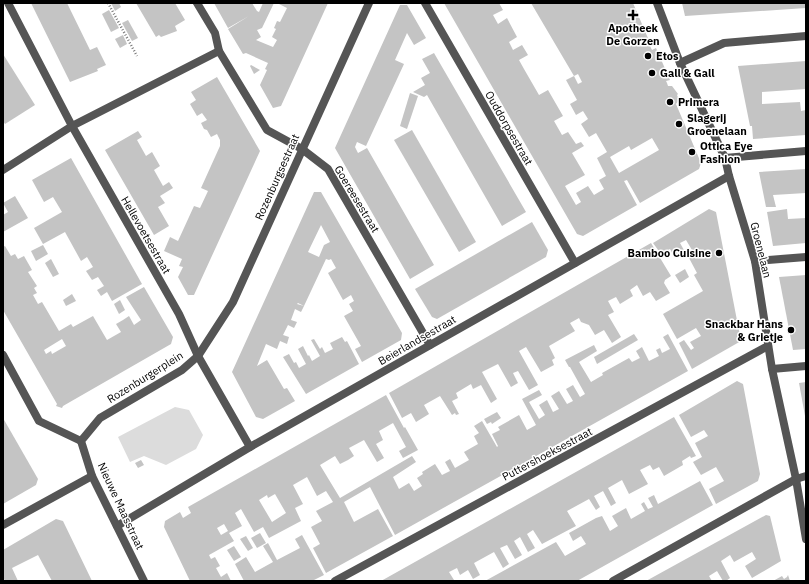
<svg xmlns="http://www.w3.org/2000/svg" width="809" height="584" viewBox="0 0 809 584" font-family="'IBM Plex Sans',sans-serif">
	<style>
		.green { fill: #dcdcdc }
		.building { fill: #c4c4c4; fill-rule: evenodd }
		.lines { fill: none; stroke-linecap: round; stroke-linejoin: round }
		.path { stroke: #777; stroke-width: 2.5; stroke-dasharray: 1 2; stroke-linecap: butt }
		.minor { stroke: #555; stroke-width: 8 }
		.tertiary { stroke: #555; stroke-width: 8 }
		.poi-dot { fill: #000; stroke: #fff; stroke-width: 1.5 }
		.labels { text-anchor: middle; stroke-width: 3; stroke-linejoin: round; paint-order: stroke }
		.poi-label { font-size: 11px; font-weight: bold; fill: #000; stroke: #fff; text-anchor: start }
		.street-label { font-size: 11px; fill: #000; stroke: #fff }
	</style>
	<rect width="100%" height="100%" fill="#fff"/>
	<polygon class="green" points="175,407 189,410 203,435 196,449 166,465 144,456 130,462 118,437"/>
	<g class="building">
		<polygon points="31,3 67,3 90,50 97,47 106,65 97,69 98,71 70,82"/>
		<polygon points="111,3 119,3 121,7 115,11"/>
		<polygon points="136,3 175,3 185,20 175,26 177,31 161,37 159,35 156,37"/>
		<polygon points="214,3 252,3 257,11 259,12 263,3 274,3 262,28 257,30 261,37 256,40 273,47 277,40 272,37 276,29 274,28 277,21 280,22 287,8 277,3 328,3 281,106 273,108 260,85 267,70 265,69 268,63 246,53 243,54 228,29 249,16 228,28"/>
		<path d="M 444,3 L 499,3 L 503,10 L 493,15 L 498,24 L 507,18 L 517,37 L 509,42 L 513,50 L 522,45 L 528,55 L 519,60 L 524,69 L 539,95 L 548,90 L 563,116 L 554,121 L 562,135 L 568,132 L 576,144 L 581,142 L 584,146 L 572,153 L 585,175 L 565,186 L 576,205 L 581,202 L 576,193 L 588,186 L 594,195 L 604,189 L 599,180 L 606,176 L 597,158 L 607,152 L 596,133 L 589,137 L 581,124 L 588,119 L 583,111 L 576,115 L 570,104 L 577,100 L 566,80 L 574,76 L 578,84 L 582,82 L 578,74 L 574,76 L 531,3 L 633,3 L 650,43 L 649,44 L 652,50 L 656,48 L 670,80 L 666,81 L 667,83 L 668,86 L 672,86 L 678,94 L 677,95 L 679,100 L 676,104 L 701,163 L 699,169 L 640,203 L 627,180 L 624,181 L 637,205 L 583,236 L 577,234 ZM 652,138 L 659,150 L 619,173 L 610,157 L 629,146 L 631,150 Z"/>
		<polygon points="682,3 806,3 806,8 685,16"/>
		<polygon points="400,5 407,5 426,38 414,45 407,33 395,60 404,64 366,146 357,142 355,147 358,153 367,148 434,265 410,279 335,148"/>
		<polygon points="109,10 119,28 111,32 102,14"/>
		<polygon points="128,20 138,38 132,41 122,23"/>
		<polygon points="123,35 127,44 120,48 115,39"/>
		<polygon points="434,53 526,212 502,226 427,95 424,97 413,92 425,85 421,78 430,73 422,59"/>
		<polygon points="3,54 35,105 5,124 3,121"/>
		<polygon points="806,61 806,89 762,92 762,104 800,102 801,111 806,110 806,135 753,139 752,126 750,126 738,66"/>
		<polygon points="251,65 260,70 254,74 250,66"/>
		<polygon points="217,77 260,151 194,295 188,295 178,277 183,267 179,266 182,259 164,251 170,237 178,241 194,206 200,208 208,191 201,188 220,146 220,140 217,134 211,137 207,130 204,129 201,123 207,120 202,113 197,116 190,104 196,100 191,92"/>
		<polygon points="410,93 418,96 407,129 400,126"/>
		<polygon points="412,130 476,242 459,252 394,140"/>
		<polygon points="138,131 142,137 137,140 146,156 152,152 160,166 154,170 163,186 169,182 173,188 160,196 165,203 158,207 169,226 154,235 105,150"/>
		<polygon points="71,158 142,284 112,301 107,292 101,296 97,290 104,286 98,277 92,280 86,271 93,267 87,257 81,261 65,232 43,244 34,228 62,212 53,197 44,202 32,180"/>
		<polygon points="806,169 806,193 773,195 776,207 766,207 759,172"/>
		<path d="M 314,192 L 321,192 L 402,333 L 401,340 L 362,362 L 355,349 L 361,346 L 344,316 L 353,311 L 349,304 L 354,301 L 351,295 L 343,300 L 328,273 L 336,268 L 331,259 L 329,260 L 326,259 L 304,306 L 298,303 L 297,304 L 304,306 L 301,312 L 295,309 L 291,320 L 297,322 L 294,328 L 288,325 L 283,335 L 289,337 L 287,344 L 280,341 L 277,349 L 266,344 L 257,366 L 267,360 L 284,389 L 287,388 L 295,401 L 263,419 L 256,417 L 232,372 ZM 321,225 L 330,242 L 324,245 L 319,257 L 308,252 Z"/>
		<polygon points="15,196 28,218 3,232 3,215 8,212 3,203"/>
		<polygon points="709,209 716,212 741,341 692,369 679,343 684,340 691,350 694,348 690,342 701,336 696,328 677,339 663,314 703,291 694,275 697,273 689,258 695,255 686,240 680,243 685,252 675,258 670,249 661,254 653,243"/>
		<polygon points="787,209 788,219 806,218 806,243 773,246 767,212"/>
		<polygon points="532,222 548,250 546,257 437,319 432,317 415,289"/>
		<polygon points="651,243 671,276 665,280 664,283 670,293 656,301 650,292 643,296 637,285 630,290 633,296 620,304 616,297 608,301 614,312 608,315 621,337 612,343 604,330 595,335 589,325 581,322 579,318 570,323 575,331 549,346 555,358 552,360 554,365 541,372 526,347 519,351 538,385 529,390 518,371 513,373 518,383 511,387 498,364 482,372 497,399 491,403 481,385 473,389 471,384 456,393 458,398 452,401 459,414 456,415 455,413 452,415 440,396 424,405 429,414 416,422 411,413 402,418 389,393"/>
		<polygon points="43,245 48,254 36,261 31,251"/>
		<path d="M 5,246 L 11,256 L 15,254 L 18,259 L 24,256 L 32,270 L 28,272 L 37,286 L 34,288 L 37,293 L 33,295 L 38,304 L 42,302 L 59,331 L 71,324 L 73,327 L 93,316 L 107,340 L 121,332 L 116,324 L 123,320 L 129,316 L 134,325 L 141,320 L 126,297 L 144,287 L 173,337 L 171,344 L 63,406 L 62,408 L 56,406 L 57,404 L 3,310 L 3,247 ZM 62,339 L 66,346 L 52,354 L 51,351 L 46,354 L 44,350 Z"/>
		<polygon points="51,259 59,274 53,277 45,263"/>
		<polygon points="685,269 689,277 680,283 675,275"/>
		<polygon points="806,275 806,349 793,350 779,277"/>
		<polygon points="72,294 76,301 66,306 63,300"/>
		<polygon points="120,300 125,310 119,314 114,304"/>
		<polygon points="634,334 638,340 597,364 594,357"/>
		<path d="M 668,334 L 688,371 L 395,535 L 370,487 L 344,502 L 354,522 L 378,509 L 393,536 L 326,573 L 313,548 L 320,544 L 311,527 L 322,521 L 316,511 L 333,502 L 326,491 L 317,496 L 307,477 L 293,485 L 303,504 L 295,508 L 301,521 L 269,538 L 263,527 L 254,532 L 241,509 L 235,513 L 242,526 L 229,533 L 234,541 L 209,555 L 211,559 L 215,557 L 220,566 L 216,568 L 221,577 L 227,573 L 231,581 L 190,581 L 164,527 L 165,521 L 180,512 L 183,518 L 191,513 L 188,507 L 386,395 L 404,428 L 405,427 L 418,450 L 403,458 L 399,451 L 406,447 L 393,423 L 379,431 L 383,440 L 376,444 L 384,458 L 377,462 L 364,440 L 349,448 L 354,456 L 348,460 L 340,464 L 335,456 L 320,465 L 340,498 L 412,456 L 416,462 L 393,477 L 399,489 L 409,483 L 414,491 L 422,486 L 417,478 L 423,474 L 422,472 L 435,464 L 442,475 L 450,471 L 445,462 L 450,459 L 455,468 L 469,460 L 464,452 L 478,444 L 474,436 L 479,433 L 474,426 L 482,421 L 497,447 L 498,446 L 492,434 L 500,430 L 498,427 L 519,415 L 527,430 L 536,425 L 522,399 L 539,390 L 542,395 L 529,402 L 539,419 L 545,415 L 539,405 L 547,400 L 553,412 L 559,409 L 551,396 L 559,391 L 567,404 L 573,401 L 566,389 L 573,385 L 580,397 L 585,394 L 570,367 L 569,367 L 565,360 L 594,345 L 597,351 L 579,362 L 591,382 L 603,375 L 602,373 L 629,358 L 632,362 L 640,358 L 636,351 L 642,347 L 649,361 L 659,356 L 656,350 L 660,348 L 662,353 L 670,349 L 663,337 ZM 275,494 L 286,513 L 272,522 L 259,500 L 267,495 L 268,498 ZM 224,524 L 228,531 L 221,535 L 217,528 Z"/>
		<polygon points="342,337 345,342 347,341 359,364 306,394 283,357 289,354 294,363 296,362 299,368 306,364 298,349 303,346 308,356 309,355 312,361 320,356 311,340 314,339 320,349 322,347 325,353 333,349 330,343"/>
		<polygon points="737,381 743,384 760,474 758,481 716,504 709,489 724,481 716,467 701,475 693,462 702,457 695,443 708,436 704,430 691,437 679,415"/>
		<polygon points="806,382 806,416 805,416 799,383"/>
		<polygon points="497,412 501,418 492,424 491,422 487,424 484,419"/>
		<polygon points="674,417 696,456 691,458 690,456 682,461 683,465 664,476 659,467 653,470 650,465 640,470 648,484 629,494 622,480 608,488 616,503 611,506 603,491 594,496 600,507 596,510 589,499 567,511 576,526 542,544 533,530 527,534 535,548 528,552 520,537 514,541 522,555 515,559 507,545 500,548 509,564 503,568 494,552 474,563 480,575 473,579 468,570 460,575 457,568 449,572 454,580 453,581 381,581"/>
		<polygon points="3,418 38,479 36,485 3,504"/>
		<polygon points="141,460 144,465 138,468 135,463"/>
		<polygon points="700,481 713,505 577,581 485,581 556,542 565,556 586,544 581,536 573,541 569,533 596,518 602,516 610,531 618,526 612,516 626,508 631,519 645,511 641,504 644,502 648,509 653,507 648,498 654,495 658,504"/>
		<polygon points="766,515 770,516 781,561 752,578 745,566 756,559 752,552 734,562 730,555 721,561 730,578 726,581 723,581 717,571 709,576 712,581 703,581 702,580 700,581 646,581"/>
		<polygon points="56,519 63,521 92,581 52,581 38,555 12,568 18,581 5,581 3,577 3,550"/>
		<polygon points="260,533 266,543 257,548 251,538"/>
		<polygon points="302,535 324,575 312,581 244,581 235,564 246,557 255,572 273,562 263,546 268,543 277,560 300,548 295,539"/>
		<polygon points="246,536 253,548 248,551 240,539"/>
		<polygon points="234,546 241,557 234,561 227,550"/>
		<polygon points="788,575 790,581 773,581 782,576 784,579 787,577"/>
	</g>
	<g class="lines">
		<polyline class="path" points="108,3 137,56"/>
		<g class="minor">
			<polyline points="8,3 72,126 179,314 198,356 250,447"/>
			<polyline points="197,3 215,33 219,51 267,130 302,149 328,169 430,345"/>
			<polyline points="425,3 575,263"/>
			<polyline points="657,3 680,63 725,158 729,176 755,261 772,369 796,479 806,539"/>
			<polyline points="680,63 724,43 806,36"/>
			<polyline points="725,158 806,151"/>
			<polyline points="3,170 72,126 219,51"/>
			<polyline points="755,261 806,257"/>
			<polyline points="3,355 39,421 81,441"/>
			<polyline points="772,369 806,366"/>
			<polyline points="3,525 92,476"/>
			<polyline points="117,526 250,447 729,176"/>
			<polyline points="335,581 768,346"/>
			<polyline points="613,581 796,479 806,476"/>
		</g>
		<polyline class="tertiary" points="144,581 92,476 81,441 100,418 182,370 198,356 233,302 369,3"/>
	</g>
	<g class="poi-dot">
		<path d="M631 9h4v4h4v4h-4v4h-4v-4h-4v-4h4z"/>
		<circle cx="648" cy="56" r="4"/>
		<circle cx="652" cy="73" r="4"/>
		<circle cx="670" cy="102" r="4"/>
		<circle cx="679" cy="124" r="4"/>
		<circle cx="692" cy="152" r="4"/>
		<circle cx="719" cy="253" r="4"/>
		<circle cx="791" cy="330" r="4"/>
	</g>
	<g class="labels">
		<g class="poi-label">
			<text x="633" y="32" text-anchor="middle">Apotheek<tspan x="633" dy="13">De Gorzen</tspan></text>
			<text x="656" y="60">Etos</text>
			<text x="660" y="77">Gall &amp; Gall</text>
			<text x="678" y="106">Primera</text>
			<text x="687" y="122">Slagerij<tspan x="687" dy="13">Groenelaan</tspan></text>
			<text x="700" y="150">Ottica Eye<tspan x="700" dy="13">Fashion</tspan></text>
			<text x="711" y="257" text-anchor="end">Bamboo Cuisine</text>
			<text x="783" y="328" text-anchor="end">Snackbar Hans<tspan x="783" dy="13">&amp; Grietje</tspan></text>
		</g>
		<g class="street-label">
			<text transform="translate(509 128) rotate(60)" y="4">Ouddorpsestraat</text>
			<text transform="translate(277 177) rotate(-66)" y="4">Rozenburgsestraat</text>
			<text transform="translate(357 199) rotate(59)" y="4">Goereesestraat</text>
			<text transform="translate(146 235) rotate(60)" y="4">Hellevoetsestraat</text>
			<text transform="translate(761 250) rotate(76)" y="4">Groenelaan</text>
			<text transform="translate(417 340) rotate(-30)" y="4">Beierlandsestraat</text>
			<text transform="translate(145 377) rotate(-32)" y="4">Rozenburgerplein</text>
			<text transform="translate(547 454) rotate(-28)" y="4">Puttershoeksestraat</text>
			<text transform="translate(121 506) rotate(65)" y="4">Nieuwe Maasstraat</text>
		</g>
	</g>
	<rect width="809" height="584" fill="none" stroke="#000000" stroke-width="8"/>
</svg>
